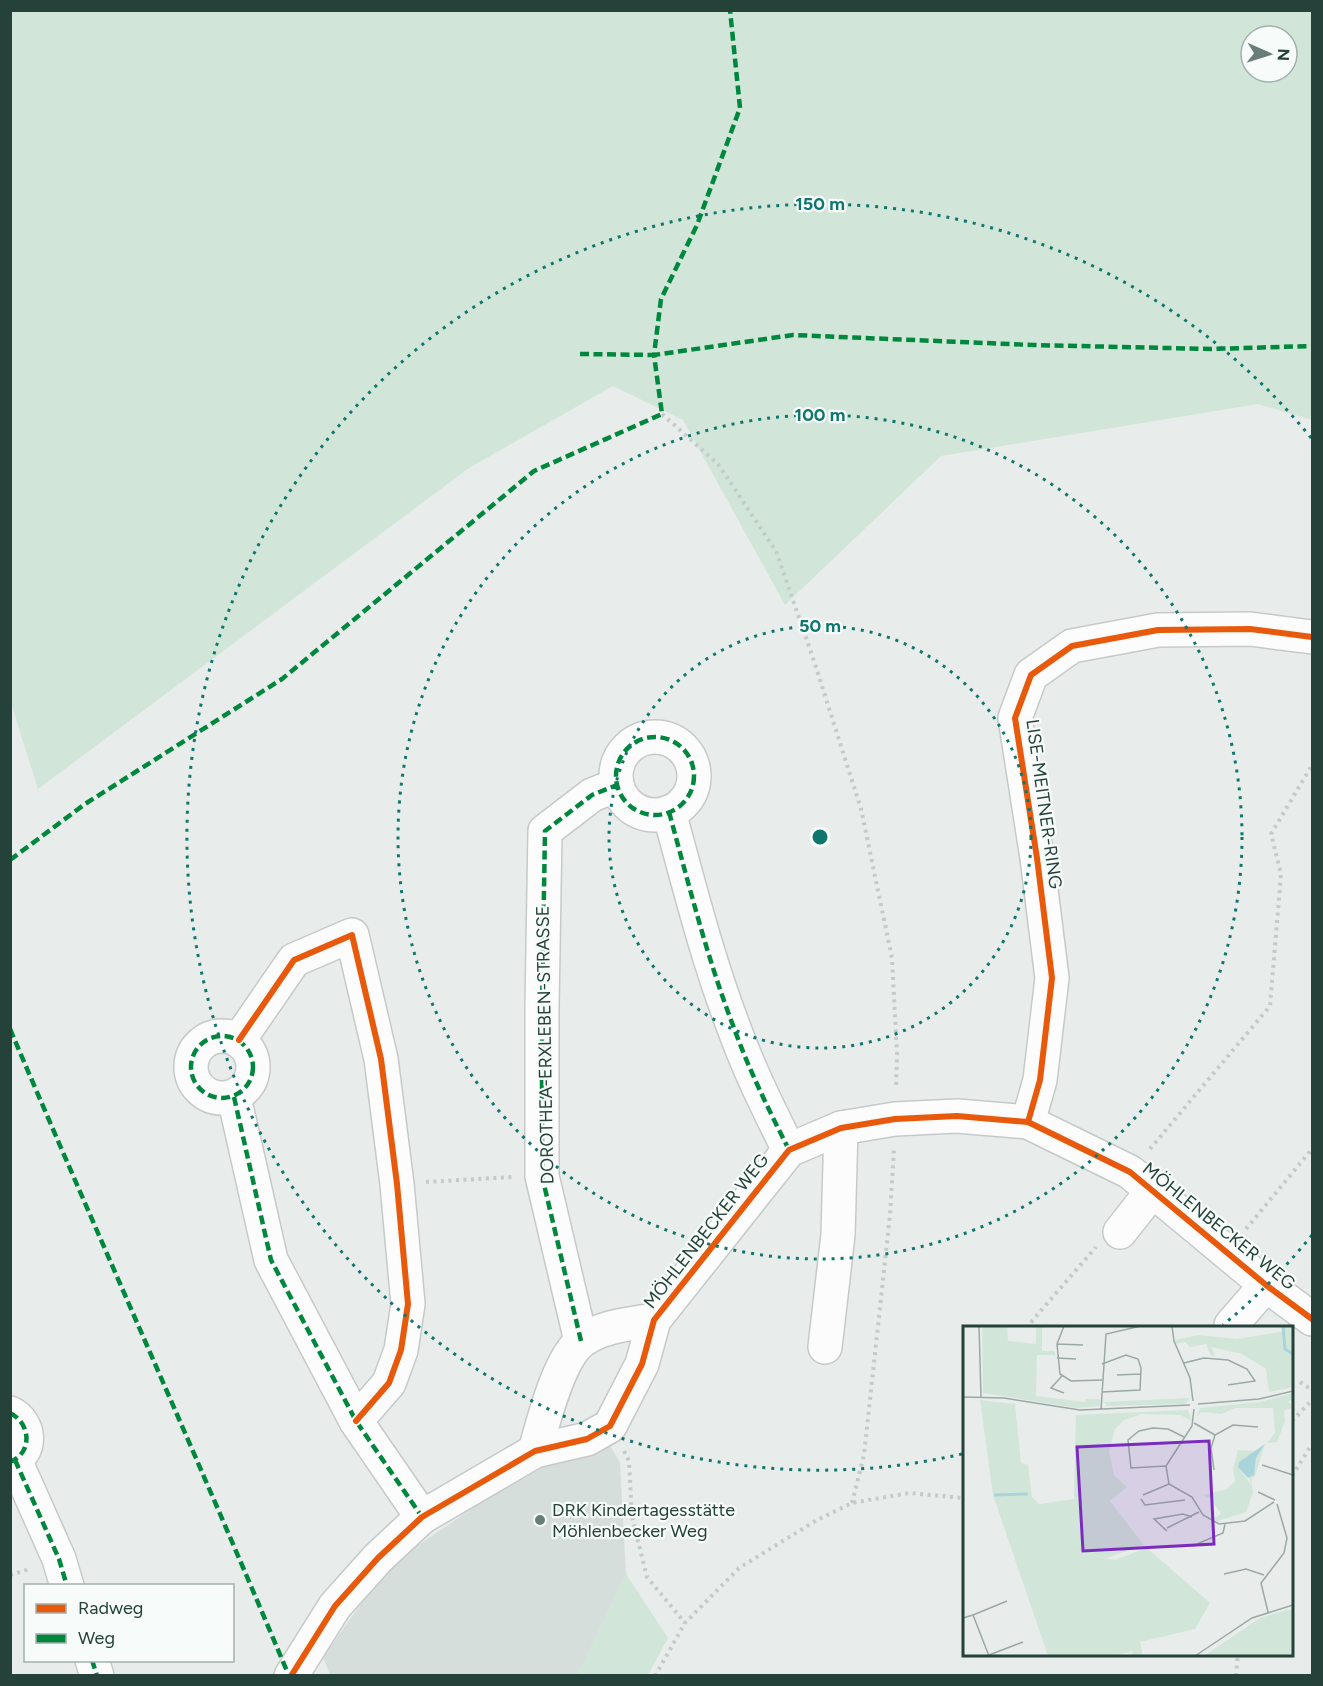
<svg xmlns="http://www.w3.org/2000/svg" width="1323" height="1686" viewBox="0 0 1323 1686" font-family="Figtree,sans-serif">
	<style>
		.built { fill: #d6dedb }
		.green { fill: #d1e6d8; fill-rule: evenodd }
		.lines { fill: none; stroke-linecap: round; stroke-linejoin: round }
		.minor-casing { stroke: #c5cac8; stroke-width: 36 }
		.path { stroke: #c3ccca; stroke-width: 4; stroke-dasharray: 3 4.5; stroke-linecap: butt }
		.minor { stroke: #fcfcfc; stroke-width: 33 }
		.quiet { stroke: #00873e; stroke-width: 4.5; stroke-dasharray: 9 4.5; stroke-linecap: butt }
		.cycleway-casing { stroke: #f7fbf9; stroke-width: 10 }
		.cycleway { stroke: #e8590c; stroke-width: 6 }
		.ring { fill: none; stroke: #0f766e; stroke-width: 3; stroke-dasharray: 3 6 }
		.poi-dot { fill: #697e78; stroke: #f7fbf9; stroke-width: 2 }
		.labels { text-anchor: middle; stroke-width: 4.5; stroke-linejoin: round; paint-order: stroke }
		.street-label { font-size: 18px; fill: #24423a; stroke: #f7fbf9 }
		.poi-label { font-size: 18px; fill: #24423a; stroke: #f7fbf9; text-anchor: start }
		.inset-river { fill: none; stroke: #a9d4db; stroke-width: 3 }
		.inset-road { fill: none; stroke: #9aa9a4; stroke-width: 1.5 }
		.view { fill: #7b2cbf; fill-opacity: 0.15; stroke: #7b2cbf; stroke-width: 3 }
		.inset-edge { fill: none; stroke: #24423a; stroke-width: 3 }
		.centre { fill: #0f766e; stroke: #f7fbf9; stroke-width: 3 }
		.ring-label { font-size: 18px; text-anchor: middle; font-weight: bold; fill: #0f766e; stroke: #f7fbf9; stroke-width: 4.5; stroke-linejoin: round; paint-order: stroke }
	</style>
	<rect width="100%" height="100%" fill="#e8edeb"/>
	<polygon class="built" points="604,1436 620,1462 626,1574 579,1674 330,1675 323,1657 388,1566 524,1473"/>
	<g class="green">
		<path d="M 10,11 L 1312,11 L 1312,420 L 1258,404 L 941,456 L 785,605 L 683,420 L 613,386 L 469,468 L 38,789 L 10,700 ZM 1251,36 L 1287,36 L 1287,72 L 1251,72 Z"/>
		<polygon points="626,1574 668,1638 648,1675 577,1675"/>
	</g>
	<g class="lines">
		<g class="minor-casing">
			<g id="minor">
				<circle cx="655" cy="776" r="39"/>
				<path d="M 669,812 C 689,885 707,958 734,1028 C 749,1070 769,1110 789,1150"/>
				<circle cx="222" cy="1067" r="31"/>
				<polyline points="239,1040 294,960 352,935 381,1059 397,1184 408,1304 401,1350 389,1383 356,1421"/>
				<polyline points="234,1097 271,1260 356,1421 422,1517"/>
				<polyline points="1028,1122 1040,1080 1052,978 1037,858 1015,718 1031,675 1072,646 1158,630 1250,629 1312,637"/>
				<polyline points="1120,1232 1153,1190"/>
				<polyline points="1231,1325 1266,1285"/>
				<polyline points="581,1341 542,1176 542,1007 545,831 592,795 617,785"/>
				<polyline points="825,1347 838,1235 841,1128"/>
				<path d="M 10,1413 C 31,1423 33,1453 10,1462"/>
				<path d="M 535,1451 C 543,1423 559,1356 583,1340 C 603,1326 630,1324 654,1320"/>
				<polyline points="15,1460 59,1559 67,1586"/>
				<polyline points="92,1660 97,1676"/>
				<polyline points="291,1676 335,1606 378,1558 422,1517 535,1451 587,1439 610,1426 642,1364 654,1320 789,1150 841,1128 895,1119 957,1116 1028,1122 1130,1172 1266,1285 1312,1319"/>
			</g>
		</g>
		<g class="path">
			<polyline points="662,414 718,464 776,551 814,661 861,809 892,958 897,1054 896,1089"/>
			<polyline points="1150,1149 1270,1006 1281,874 1271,834 1312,765"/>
			<polyline points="426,1182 512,1177"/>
			<polyline points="1246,1229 1312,1149"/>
			<polyline points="1026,1328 1096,1247"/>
			<polyline points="1300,1382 1312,1390"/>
			<polyline points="1292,1421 1312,1400"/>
			<polyline points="624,1451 629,1461 632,1517 647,1577 685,1623"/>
			<polyline points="1292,1476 1312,1444"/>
			<polyline points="852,1503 864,1455 890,1215 894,1150"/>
			<polyline points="10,1575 30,1569"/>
			<polyline points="655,1676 685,1623 739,1568 817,1520 852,1503 909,1493 964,1498"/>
			<polyline points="1236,1676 1238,1654"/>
		</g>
		<use href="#minor" class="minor"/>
		<g class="quiet">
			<polyline points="580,354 654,355 661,299 697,225 740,108 730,10"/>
			<circle cx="655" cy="776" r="39"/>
			<path d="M 669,812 C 689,885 707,958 734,1028 C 749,1070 769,1110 789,1150"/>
			<polyline points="10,860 85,804 282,679 534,471 662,414 654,355 793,335 1032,345 1211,349 1312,346"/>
			<path d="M 10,1029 C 102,1245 198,1459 289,1676"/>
			<circle cx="222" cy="1067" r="31"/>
			<polyline points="234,1097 271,1260 356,1421 422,1517"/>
			<polyline points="581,1341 542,1176 542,1007 545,831 592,795 617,785"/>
			<path d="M 10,1413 C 31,1423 33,1453 10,1462"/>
			<polyline points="15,1460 59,1559 67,1586"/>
			<polyline points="92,1660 97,1676"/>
		</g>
		<g class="cycleway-casing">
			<g id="cycleway">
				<polyline points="239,1040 294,960 352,935 381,1059 397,1184 408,1304 401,1350 389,1383 356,1421"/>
				<polyline points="1028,1122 1040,1080 1052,978 1037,858 1015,718 1031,675 1072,646 1158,630 1250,629 1312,637"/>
				<polyline points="291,1676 335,1606 378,1558 422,1517 535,1451 587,1439 610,1426 642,1364 654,1320 789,1150 841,1128 895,1119 957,1116 1028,1122 1130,1172 1266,1285 1312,1319"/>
			</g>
		</g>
		<use href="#cycleway" class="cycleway"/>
	</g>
	<g class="ring">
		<circle cx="820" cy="837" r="211"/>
		<circle cx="820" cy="837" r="422"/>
		<path d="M1312 1235A633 633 0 0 1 1223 1325M962 1454A633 633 0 1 1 1312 439"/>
	</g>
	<circle class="poi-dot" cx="540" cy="1520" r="6"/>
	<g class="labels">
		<g class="street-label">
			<text transform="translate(1044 804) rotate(82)" y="6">LISE-MEITNER-RING</text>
			<text transform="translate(545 1045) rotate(-91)" y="6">DOROTHEA-ERXLEBEN-STRASSE</text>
			<text transform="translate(1219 1226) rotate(39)" y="6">MÖHLENBECKER WEG</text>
			<text transform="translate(706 1231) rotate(-52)" y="6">MÖHLENBECKER WEG</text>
		</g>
		<g class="poi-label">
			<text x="552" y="1516">DRK Kindertagesstätte<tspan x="552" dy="21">Möhlenbecker Weg</tspan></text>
		</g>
	</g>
	<g transform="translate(963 1326)">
		<rect width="330" height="330" fill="#e8edeb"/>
		<path d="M 19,0 L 44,0 L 45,15 L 73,18 L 73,0 L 79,0 L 79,25 L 92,25 L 92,29 L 74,29 L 73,70 L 122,76 L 123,73 L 137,73 L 137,80 L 114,82 L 20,67 ZM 316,0 L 330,0 L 330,61 L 306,66 L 303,43 L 279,28 L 248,21 L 252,30 L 248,30 L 243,18 L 227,21 L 222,16 L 213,18 L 212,14 L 235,9 L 274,13 L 322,5 ZM 330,67 L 330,74 L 325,75 L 330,81 L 321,85 L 322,95 L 314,116 L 304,117 L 312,107 L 310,82 L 272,82 L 258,88 L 238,86 L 233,92 L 237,82 L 297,76 ZM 227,72 L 222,78 L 144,80 L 141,76 ZM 17,74 L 52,78 L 58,137 L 65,139 L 69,171 L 76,178 L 111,173 L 113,89 L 225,84 L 229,95 L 217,89 L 179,88 L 161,94 L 152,103 L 146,125 L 151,149 L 164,161 L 147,175 L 181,219 L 144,232 L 80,218 L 151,234 L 184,222 L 247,277 L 232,303 L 177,316 L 180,330 L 168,330 L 170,325 L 151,330 L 85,330 L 30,169 ZM 302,118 L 292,150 L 288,153 L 290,167 L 283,186 L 255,195 L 248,193 L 258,188 L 248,173 L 240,169 L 264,163 L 272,155 L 270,143 L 275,124 L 294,125 L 281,132 L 277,143 L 288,159 L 286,152 L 291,149 L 293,133 ZM 323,284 L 330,284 L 330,330 L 241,330 L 297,292 Z" fill="#d1e6d8"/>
		<path d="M 302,118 L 293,132 L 291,149 L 285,152 L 275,141 L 276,136 Z" fill="#a9d4db"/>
		<path class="inset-river" d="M 320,0 L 322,23 L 330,28M 31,169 L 65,168"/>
		<path class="inset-road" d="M 16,0 L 18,71M 101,0 L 94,18 L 97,48 L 108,55 L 139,54M 209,0 L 211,15 L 227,52 L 230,75M 94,18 L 120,19M 94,32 L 113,33M 221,37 L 241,32 L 265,34 L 284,43 L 292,55 L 265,59M 154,49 L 178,48M 99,50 L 88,62 L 101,67M 139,66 L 177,64 L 178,42 L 175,33 L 163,29 L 139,38M 0,71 L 41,72 L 117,84 L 227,79M 235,78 L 296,73 L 330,65M 231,83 L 229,100 L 203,140 L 206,158 L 229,171 L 240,189 L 256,198 L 282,195 L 311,176M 138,84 L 143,8 L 178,0M 231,97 L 252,109M 299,139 L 330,149M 203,140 L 168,142 L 165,114 L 176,105 L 190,102 L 205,103 L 221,111M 251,144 L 248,122 L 252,109 L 270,99 L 295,101M 295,166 L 312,174M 180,169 L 206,158M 178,173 L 182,179 L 222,174M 200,202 L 204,205 L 191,193 L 220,188 L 229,191M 204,202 L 236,186M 234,218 L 260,207 L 262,198M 261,248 L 283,243 L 301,249M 305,286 L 298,257 L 321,227 L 324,212 L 314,178M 10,289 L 44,275M 0,292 L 10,289 L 26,330M 26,329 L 60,316M 232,330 L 289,292 L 330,279"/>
		<path class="view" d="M 246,115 L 251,218 L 120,225 L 114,121 Z"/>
		<rect width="330" height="330" class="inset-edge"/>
	</g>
	<circle cx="820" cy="837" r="9" class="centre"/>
	<g class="ring-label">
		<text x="820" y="210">150 m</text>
		<text x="820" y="421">100 m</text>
		<text x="820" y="632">50 m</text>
	</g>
	<rect width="1323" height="1686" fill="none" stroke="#24423a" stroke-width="24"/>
	<rect x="24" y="1584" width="210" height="78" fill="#f7fbf9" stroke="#a3b1ad" stroke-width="1.5"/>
	<rect x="36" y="1604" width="30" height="9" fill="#e8590c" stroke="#a3b1ad" stroke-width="1.5"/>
	<text x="78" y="1614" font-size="18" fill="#24423a">Radweg</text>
	<rect x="36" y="1634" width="30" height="9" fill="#00873e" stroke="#a3b1ad" stroke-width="1.5"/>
	<text x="78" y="1644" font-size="18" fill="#24423a">Weg</text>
	<g transform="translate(1269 54) rotate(93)"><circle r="28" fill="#f7fbf9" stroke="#a3b1ad" stroke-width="1.5"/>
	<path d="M0-4.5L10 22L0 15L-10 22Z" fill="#697e78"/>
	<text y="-9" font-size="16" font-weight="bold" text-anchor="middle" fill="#24423a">N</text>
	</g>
</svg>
